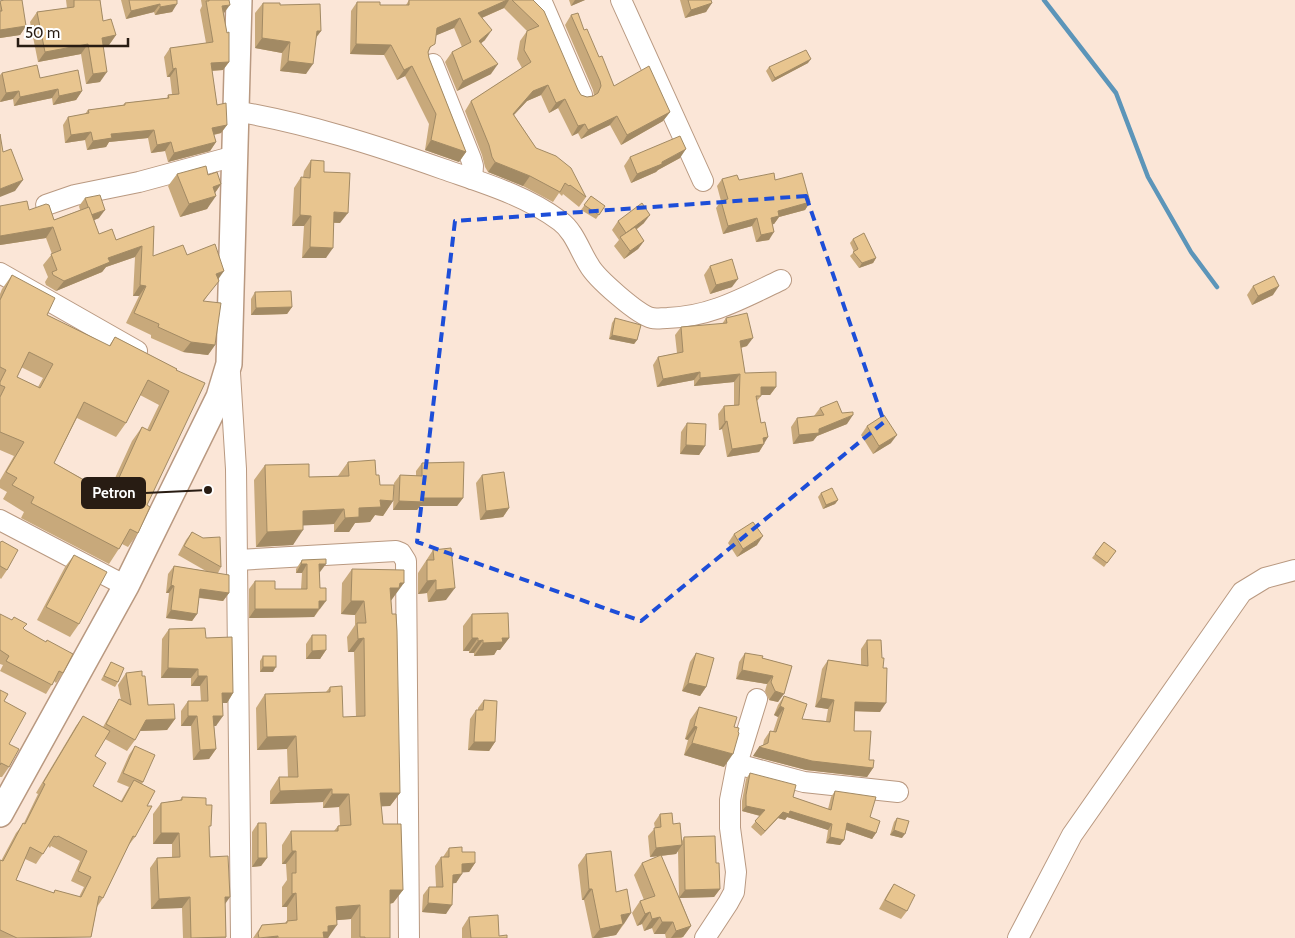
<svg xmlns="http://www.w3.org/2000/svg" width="1295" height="938" viewBox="0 0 1295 938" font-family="Cabin,sans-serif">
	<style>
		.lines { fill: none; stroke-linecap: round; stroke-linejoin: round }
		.stream { stroke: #5c95b9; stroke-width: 4.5 }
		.minor-casing { stroke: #b99981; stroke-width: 22 }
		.major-casing { stroke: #b99981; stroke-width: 28 }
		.minor { stroke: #fff; stroke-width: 20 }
		.major { stroke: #fff; stroke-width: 25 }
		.wall { fill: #c8a97b; fill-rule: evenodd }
		.shaded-wall { fill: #a28a64 }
		.building { fill: #e8c58f; stroke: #a28a64; fill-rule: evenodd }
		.marked { fill: none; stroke: #1d4ed8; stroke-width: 4; stroke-dasharray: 10 6; stroke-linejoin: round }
		.leader { fill: none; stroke: #281c13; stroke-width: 2 }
		.callout-dot { fill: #281c13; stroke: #fff; stroke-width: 2 }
		.callout { fill: #281c13; stroke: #281c13; stroke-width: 2 }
		.callout-label { font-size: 15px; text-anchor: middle; font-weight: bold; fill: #fff }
	</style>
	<rect width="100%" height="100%" fill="#fbe6d7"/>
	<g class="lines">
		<polyline class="stream" points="1044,0 1116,93 1148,177 1191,252 1217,287"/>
		<g class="minor-casing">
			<g id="minor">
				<polyline points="541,0 582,95"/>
				<polyline points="621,0 703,181"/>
				<polyline points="433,64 471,159 473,166 472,179"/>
				<path d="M 235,111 C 306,123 375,145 443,169 C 483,183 525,195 560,221 C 574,231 580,251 589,265 C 596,278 638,315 652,318 C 656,319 662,318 667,318 C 710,317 743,298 781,280"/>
				<polyline points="46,205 75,195 139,182 235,156"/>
				<polyline points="0,273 137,351"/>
				<polyline points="230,373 236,469 241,938"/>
				<polyline points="0,520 126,586"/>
				<polyline points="238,560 396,551 401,553 406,561 409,938"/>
				<polyline points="737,764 804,782 898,792"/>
				<polyline points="705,938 728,903 734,892 736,872 730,828 730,800 737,764 757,699"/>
				<polyline points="1018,938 1072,835 1242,592 1265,578 1295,570"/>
			</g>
		</g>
		<g class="major-casing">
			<polyline id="major" points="0,814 126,586 219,397 229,364 239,0"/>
		</g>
		<use href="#minor" class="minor"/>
		<use href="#major" class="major"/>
	</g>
	<g class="wall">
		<polygon points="66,0 100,0 103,21 116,35 109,45 103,46 100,82 86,84 81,54 38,62 30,22 37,12 67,8"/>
		<polygon points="121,0 177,0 172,12 155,15 154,12 126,19"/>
		<polygon points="201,0 229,0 224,13 229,62 223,70 212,71 217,105 227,125 221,133 214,135 216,142 210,151 168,162 165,151 151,153 148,138 109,142 106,147 87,150 85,140 65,143 63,125 68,117 85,114 88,110 123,105 125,103 167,98 168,95 172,94 170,77 167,77 164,57 170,48 206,43 200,10 202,6"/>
		<polygon points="409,0 533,0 578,90 581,95 587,97 593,96 594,96 593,90 565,25 571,15 584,30 599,57 614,86 670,112 663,121 621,145 610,125 581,139 578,133 572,136 558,108 549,113 541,95 527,101 514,115 536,148 586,197 579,207 563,194 562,196 559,193 553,202 523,186 488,172 485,167 482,155 465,111 471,101 522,68 517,59 520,41 527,31 504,8 482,18 485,40 481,43 491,74 457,91 445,62 452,52 462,47 454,28 436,35 428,53 429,58 466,152 459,162 425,150 429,124 405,76 397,80 384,55 350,54 351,11 357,2 380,5 406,5"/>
		<polygon points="569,0 585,0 571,6"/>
		<polygon points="680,0 711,0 706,12 685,18"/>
		<polygon points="0,1 26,26 20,35 0,38"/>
		<polygon points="263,3 280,5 321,31 316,38 306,74 280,71 282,53 255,48 255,13"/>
		<polygon points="808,63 772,82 766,71 769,67"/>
		<polygon points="2,73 40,78 82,91 76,100 53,105 52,98 14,106 13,99 0,102 0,75"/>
		<polygon points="630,157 680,158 658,170 656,172 631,183 624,166"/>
		<polygon points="311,160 324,172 340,223 334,223 326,258 302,258 304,226 292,226 294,188 301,177 303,177 304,171"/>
		<polygon points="177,174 208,175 221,184 215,193 207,209 180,217 168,186"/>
		<polygon points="722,179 739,180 775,180 810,202 805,210 779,217 774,224 772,224 769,240 756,242 752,226 723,234 716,208 721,201 717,186"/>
		<polygon points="591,196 605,206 596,219 581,210"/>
		<polygon points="85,198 99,218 94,220 99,234 116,240 154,226 153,256 187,255 218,279 204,301 215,345 208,355 183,352 151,338 151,335 126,323 139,296 133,296 135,257 106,267 102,272 56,291 46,285 45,282 48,277 43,265 52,254 46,238 0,245 0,206 29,210 54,220 80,210 79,206"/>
		<polygon points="618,221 644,223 636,230 644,241 638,249 624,259 614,246 619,240 612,230"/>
		<polygon points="853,239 876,258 873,263 859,268 850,256 854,252 850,243"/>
		<polygon points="710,266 732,287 710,294 704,275"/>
		<path d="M 12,275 L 47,315 L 109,346 L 115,337 L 177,369 L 147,505 L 138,533 L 128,547 L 122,544 L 109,564 L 21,518 L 24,512 L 3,499 L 7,492 L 0,488 L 0,480 L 14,456 L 0,450 L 0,294 L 2,289 ZM 21,367 L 43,378 L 38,387 L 17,377 ZM 140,395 L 159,405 L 147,430 L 142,427 L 132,441 L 110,489 L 105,487 L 103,490 L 54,463 L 77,418 L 116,437 L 126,423 Z"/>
		<polygon points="1253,286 1273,295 1252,305 1247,295"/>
		<polygon points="255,292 292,307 287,314 251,315 251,299"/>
		<polygon points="615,318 637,340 634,344 609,339 612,323"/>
		<polygon points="726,318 747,346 741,348 745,373 776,387 770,395 761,395 761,396 757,401 761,423 768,437 764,442 764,444 759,452 727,457 722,429 719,430 718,414 724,406 734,405 734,382 694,386 694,380 657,387 653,365 658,357 677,353 675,335 681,327 722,324"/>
		<polygon points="820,408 842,413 847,424 817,436 813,441 793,444 791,427 797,418 814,416"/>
		<polygon points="687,423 705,446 699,455 680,454 681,432"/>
		<polygon points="867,426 891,443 873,454 861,435"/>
		<polygon points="348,462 376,475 380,485 393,501 383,516 375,515 370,522 355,523 349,532 334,532 334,524 303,525 293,545 256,547 254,480 265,465 309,477 338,476"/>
		<polygon points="422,463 463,498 457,506 420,506 417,510 393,510 394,483 400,475 416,476 416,471"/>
		<polygon points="482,475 509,508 503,517 480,520 476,483"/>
		<polygon points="821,493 838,500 835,504 823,509 818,497"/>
		<polygon points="192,532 221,567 218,573 229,593 223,601 199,598 197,614 192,621 166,618 169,593 166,593 168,574 174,566 206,571 178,555 186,540"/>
		<polygon points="734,534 757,545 737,557 728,543"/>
		<polygon points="0,542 7,570 1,579 0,578"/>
		<polygon points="1104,542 1116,551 1104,567 1092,558"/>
		<polygon points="433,550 446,600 428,602 427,593 418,594 418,573"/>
		<polygon points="74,555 79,624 70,637 37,620 65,567"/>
		<polygon points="302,560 320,572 319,572 320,609 314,617 249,618 249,589 255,581 275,589 301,589 302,573 296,573 296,569"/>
		<polygon points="352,569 394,596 391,600 400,793 390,806 381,806 383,824 403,890 393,903 390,904 390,938 351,938 351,919 337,920 328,938 253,938 262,925 285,923 287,921 287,907 282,907 282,887 287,880 286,864 282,864 282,845 291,831 334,831 338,826 340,825 339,807 323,808 323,802 270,804 270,791 279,777 288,777 287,749 257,750 256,708 265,694 326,692 330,687 343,717 356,717 354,652 348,652 347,637 355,625 355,615 341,614 342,583"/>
		<polygon points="0,614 23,629 63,673 56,683 54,681 46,694 0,671 3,665 0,664"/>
		<polygon points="472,614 509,638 500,650 497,650 494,655 474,656 474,653 469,653 469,651 463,651 463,626"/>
		<polygon points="169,629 206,638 233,693 227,703 222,703 216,726 214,726 216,749 209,759 193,760 191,726 181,726 181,711 188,701 201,701 200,686 191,686 191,678 161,678 162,639"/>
		<polygon points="312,635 326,650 320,659 306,659 306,644"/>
		<polygon points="867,640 880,712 855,711 854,731 873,768 867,777 806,770 753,756 759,747 763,745 764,740 770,731 773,732 778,717 774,715 778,705 784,696 802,719 826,721 828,709 815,707 822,669 828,660 861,665 861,649"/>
		<polygon points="696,653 706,687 700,696 682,691 690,662"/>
		<polygon points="745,653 762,658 792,666 778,702 769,700 765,691 767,684 736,679 739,662"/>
		<polygon points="263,656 273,672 260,672 260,661"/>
		<polygon points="111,662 118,682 115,687 101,680 108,667"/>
		<path d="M 126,673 L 148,705 L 175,719 L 167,730 L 140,731 L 135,740 L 127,751 L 105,739 L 95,756 L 93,786 L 121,801 L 129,787 L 117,782 L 129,755 L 135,746 L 143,782 L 142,784 L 147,806 L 135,837 L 128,846 L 103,898 L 97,907 L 91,937 L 0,938 L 0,860 L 1,861 L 16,833 L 24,823 L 38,794 L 36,793 L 76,726 L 83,716 L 103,727 L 112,711 L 119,699 L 121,700 L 118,685 ZM 48,846 L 50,848 L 51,846 L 80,861 L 71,881 L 84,887 L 79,897 L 55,890 L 53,893 L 16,880 L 25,859 L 36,864 Z"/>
		<polygon points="0,690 4,701 9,744 9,767 2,777 0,777"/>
		<polygon points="484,700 495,742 489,751 468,750 470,719 476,710 478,710 478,708"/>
		<polygon points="699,707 734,727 724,767 684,755 688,740 685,739 690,720"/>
		<polygon points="750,773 793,797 828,809 831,797 835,791 870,817 876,833 872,839 846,830 844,840 840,845 826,843 828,830 787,817 785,820 778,818 761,836 751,827 760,816 742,811 742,801 746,779"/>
		<polygon points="182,797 206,805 209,829 210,857 225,904 226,937 226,938 183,938 182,908 151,909 150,868 157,858 172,857 172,844 153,844 153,814 161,803 180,800"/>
		<path d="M 660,814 L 673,824 L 682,841 L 684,837 L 716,863 L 720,889 L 714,897 L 680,898 L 691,926 L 683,937 L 681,938 L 666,938 L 665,934 L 654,934 L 652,928 L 644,931 L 642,924 L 637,926 L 632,913 L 640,901 L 644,900 L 634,875 L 642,863 L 660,856 L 650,857 L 648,836 L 655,828 L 654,823 ZM 678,851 L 679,897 L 661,856 L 676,854 Z"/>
		<polygon points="897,818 902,838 890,835 894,822"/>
		<polygon points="258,823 267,858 261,866 252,867 252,832"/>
		<polygon points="449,848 462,852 475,863 469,872 462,872 456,883 453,883 446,914 422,912 423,895 429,887 436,887 435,866 441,857 443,857"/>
		<polygon points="586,854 616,892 624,924 616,935 599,938 592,938 584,900 582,900 578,865"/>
		<polygon points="894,884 907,911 901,919 879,909 888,893"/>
		<polygon points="469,917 499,936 507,938 462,938 462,928"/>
	</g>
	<g class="shaded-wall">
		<polygon points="507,0 509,0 504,8 472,22 478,13"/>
		<polygon points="575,0 585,0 571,6"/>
		<polygon points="712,3 706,12 685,18 691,10"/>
		<polygon points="160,4 154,12 126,19 131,11"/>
		<polygon points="177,4 172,12 155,15 160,7"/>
		<polygon points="230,5 224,13 222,6"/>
		<polygon points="460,18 454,28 430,38 437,28"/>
		<polygon points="26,26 20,35 0,38 0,30"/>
		<polygon points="492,30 485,40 473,50 479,41"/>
		<polygon points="317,31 321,31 313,41"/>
		<polygon points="116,35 109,45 95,48 102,38"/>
		<polygon points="262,38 290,42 282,53 255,48"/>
		<polygon points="88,44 81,54 38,62 45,52"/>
		<polygon points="356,44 391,45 384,55 350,54"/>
		<polygon points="811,59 808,63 772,82 775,78"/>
		<polygon points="288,61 313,64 306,74 280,71"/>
		<polygon points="229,62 223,70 205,71 211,63"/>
		<polygon points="498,64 491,74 457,91 463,81"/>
		<polygon points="412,66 405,76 397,80 404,70"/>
		<polygon points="176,68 170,77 167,77 173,69"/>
		<polygon points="107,72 100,82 86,84 93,74"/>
		<polygon points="548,85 541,95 527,101 506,123 513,114 533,91"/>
		<polygon points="58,89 52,98 14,106 20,97"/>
		<polygon points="19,91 13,99 0,102 6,93"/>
		<polygon points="82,91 76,100 53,105 59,96"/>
		<polygon points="565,99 558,108 549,113 556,103"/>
		<polygon points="670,112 663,121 621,145 627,135"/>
		<polygon points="617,116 610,125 581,139 588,130"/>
		<polygon points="585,124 578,133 572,136 578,126"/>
		<polygon points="227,125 221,133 206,136 212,128"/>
		<polygon points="154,130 148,138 109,142 106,147 87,150 93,141 111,134"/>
		<polygon points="91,132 85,140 65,143 71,135"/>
		<polygon points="431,140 466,152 459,162 425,150"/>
		<polygon points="171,142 165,151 151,153 157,145"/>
		<polygon points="216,142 210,151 168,162 174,153"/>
		<polygon points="686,149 680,158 658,170 656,172 631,183 637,174 662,162"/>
		<polygon points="495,162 530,176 523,186 488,172"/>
		<polygon points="23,180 15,191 0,197 0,189"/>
		<polygon points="221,184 212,197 213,187"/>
		<polygon points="216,196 207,209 180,217 189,204"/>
		<polygon points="810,202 805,210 779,217 774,224 766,226 771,218 778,211"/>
		<polygon points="105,210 99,218 85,224 91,215"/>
		<polygon points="334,212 348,213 340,223 327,222"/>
		<polygon points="300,215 311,216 304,226 292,226"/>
		<polygon points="650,215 644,223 622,240 626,233"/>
		<polygon points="757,218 752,226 723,234 728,226"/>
		<polygon points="53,227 46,238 0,245 0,236"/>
		<polygon points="774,232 769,240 756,242 761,235"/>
		<polygon points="644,241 638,249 624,259 630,251"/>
		<polygon points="142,246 135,257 106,267 102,272 56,291 64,281 108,258"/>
		<polygon points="310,247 333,248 326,258 302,258"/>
		<polygon points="876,258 873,263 859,268 862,263"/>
		<polygon points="224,271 217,281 216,274"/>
		<polygon points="738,279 732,287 710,294 716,285"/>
		<polygon points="140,285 146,286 139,296 133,296"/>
		<polygon points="1279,286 1273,295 1252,305 1258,296"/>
		<polygon points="292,307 287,314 251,315 256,308"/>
		<polygon points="612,335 637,340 634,344 609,339"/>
		<polygon points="753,338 747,346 735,349 740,341"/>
		<polygon points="191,342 215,345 208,355 183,352"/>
		<polygon points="700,372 694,380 657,387 663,379"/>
		<polygon points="740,374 734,382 694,386 700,378"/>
		<polygon points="761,387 776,387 770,395 755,395"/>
		<polygon points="853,415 847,424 817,436 813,441 793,444 799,435 819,429"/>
		<polygon points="727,421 722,429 719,430 725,422"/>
		<polygon points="897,435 891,443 873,454 879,446"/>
		<polygon points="768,437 759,452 727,457 732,449 763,438"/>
		<polygon points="686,445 705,446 699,455 680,454"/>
		<polygon points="423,498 463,498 457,506 420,506 417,510 393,510 399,501"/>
		<polygon points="380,500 393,501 383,516 375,515 370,522 355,523 349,532 334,532 345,518 359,508"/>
		<polygon points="838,500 835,504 823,509 826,505"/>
		<polygon points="509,508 503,517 480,520 486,511"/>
		<polygon points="344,509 334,524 293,526 303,511"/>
		<polygon points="303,530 293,545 256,547 267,532"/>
		<polygon points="763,536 757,545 737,557 743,549"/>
		<polygon points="301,564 307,564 302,573 296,573"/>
		<polygon points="319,564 326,564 320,572 313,572"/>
		<polygon points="436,580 427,593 418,594 427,581"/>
		<polygon points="400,583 404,583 390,602 390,588"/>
		<polygon points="171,585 174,586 169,593 166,593"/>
		<polygon points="455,588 446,600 428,602 436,590"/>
		<polygon points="200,589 229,593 223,601 195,597"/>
		<polygon points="319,601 326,601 320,609 314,609"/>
		<polygon points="351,601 364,601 355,615 341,614"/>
		<polygon points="255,609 319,609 314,617 249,618"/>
		<polygon points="171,610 197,614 192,621 166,618"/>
		<polygon points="364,638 354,652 348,652 358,639"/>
		<polygon points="472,638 478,638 469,651 463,651"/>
		<polygon points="502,638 509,638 500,650 497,650 494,655 474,656 483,643"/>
		<polygon points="483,640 474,653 469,653 478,641"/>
		<polygon points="326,650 320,659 306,659 312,651"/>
		<polygon points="263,667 276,667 273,672 260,672"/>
		<polygon points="168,668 198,669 191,678 161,678"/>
		<polygon points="742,670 773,676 767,684 736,679"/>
		<polygon points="198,676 207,676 200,686 191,686"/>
		<polygon points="688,683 706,687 700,696 682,691"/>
		<polygon points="775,691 784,694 778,702 769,700"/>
		<polygon points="222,693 233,693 227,703 216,703"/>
		<polygon points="821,698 834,700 828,709 815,707"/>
		<polygon points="855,702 886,703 880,712 849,711"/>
		<polygon points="780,706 784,708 778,717 774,715"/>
		<polygon points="188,716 197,716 191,726 181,726"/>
		<polygon points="213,716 223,716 216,726 206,726"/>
		<polygon points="175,719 167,730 138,731 146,720"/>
		<polygon points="694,726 697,727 688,740 685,739"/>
		<polygon points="296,736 287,749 257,750 267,737"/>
		<polygon points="474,742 495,742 489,751 468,750"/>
		<polygon points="692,743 733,754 724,767 684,755"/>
		<polygon points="759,747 873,768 867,777 806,770 753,756"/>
		<polygon points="216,749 209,759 193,760 200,750"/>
		<polygon points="332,789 323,802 270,804 280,791"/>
		<polygon points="380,793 400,793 390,806 370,807"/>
		<polygon points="332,794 349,794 339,807 323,808"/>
		<polygon points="746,806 765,810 761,816 742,811"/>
		<polygon points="790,811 832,824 828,830 787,817 785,820 778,818 761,836 765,831 783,812"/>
		<polygon points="847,823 876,833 872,839 843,829"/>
		<polygon points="894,830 905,834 902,838 890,835"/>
		<polygon points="161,833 179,833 172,844 153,844"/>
		<polygon points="830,837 844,840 840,845 826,843"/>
		<polygon points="682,845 676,854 650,857 656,848"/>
		<polygon points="292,851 296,851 286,864 282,864"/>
		<polygon points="258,858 267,858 261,866 252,867"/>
		<polygon points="475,863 469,872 456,873 462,864"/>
		<polygon points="462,874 456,883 447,884 453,875"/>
		<polygon points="589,889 592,889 584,900 582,900"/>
		<polygon points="720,889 714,897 679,898 685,890"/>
		<polygon points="390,890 403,890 393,903 380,904"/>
		<polygon points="296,893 287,907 282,907 292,894"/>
		<polygon points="190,897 182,908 151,909 159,899"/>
		<polygon points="225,897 230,897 223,907"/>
		<polygon points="428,903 452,905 446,914 422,912"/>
		<polygon points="360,905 351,919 327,921 336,907"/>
		<polygon points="650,912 642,924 637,926 645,914"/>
		<polygon points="631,913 624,924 614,926 621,915"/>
		<polygon points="660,917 652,928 644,931 652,919"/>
		<polygon points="662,922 673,922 665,934 654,934"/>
		<polygon points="623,924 616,935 599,938 593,938 600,929"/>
		<polygon points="337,925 328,938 319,938 328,926"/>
		<polygon points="691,926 683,937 671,938 676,931"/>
		<polygon points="278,936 277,938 259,938"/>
	</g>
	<g class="building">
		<polygon points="4,0 22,0 26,26 0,30 0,11 2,11 0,1"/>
		<polygon points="74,0 100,0 103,21 111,19 116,35 102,38 107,72 93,74 88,44 45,52 37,12 74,7"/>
		<polygon points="129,0 177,0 177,4 160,7 160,4 131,11"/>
		<polygon points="209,0 229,0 230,5 222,6 227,33 229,32 229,62 211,63 217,105 226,103 227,125 212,128 216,142 174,153 171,142 157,145 154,130 111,134 112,138 93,141 91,132 71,135 68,117 89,113 88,110 125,105 125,103 169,98 168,95 179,94 176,68 173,69 170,48 213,42 206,1 209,1"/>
		<polygon points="409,0 507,0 478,13 492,30 479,41 498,64 463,81 452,52 471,42 460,18 437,28 435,44 430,47 428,52 429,58 466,152 431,140 436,114 412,66 404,70 391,45 356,44 357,2 380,2 380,5 409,5"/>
		<polygon points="512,0 533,0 544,11 578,90 581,95 587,97 593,96 598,93 601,86 600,81 571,15 578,13 584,30 587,29 599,57 602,56 614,86 649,66 670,112 627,135 617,116 588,130 585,124 578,126 565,99 556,103 548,85 533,91 513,114 536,148 556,156 571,168 586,197 570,185 569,186 565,183 560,192 530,176 495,162 492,157 489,145 471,101 531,62 524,50 527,31 539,26"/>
		<polygon points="688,0 711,0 712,3 691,10"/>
		<polygon points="263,3 280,3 280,5 320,4 321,31 317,31 313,64 288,61 290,42 262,38"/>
		<polygon points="806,50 811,59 775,78 769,67"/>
		<polygon points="37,65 40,78 78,70 82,91 59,96 58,89 20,97 19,91 6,93 2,73"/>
		<polygon points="0,134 3,152 11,149 23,180 0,189"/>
		<polygon points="680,136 686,149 662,162 662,164 637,174 630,157"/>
		<polygon points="311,160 324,161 324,172 350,173 348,213 334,212 333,248 310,247 311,216 300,215 301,177 310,178"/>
		<polygon points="206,166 208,175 217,172 221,184 213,187 216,196 189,204 177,174"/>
		<polygon points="774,173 775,180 802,173 810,202 778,211 779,216 771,218 774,232 761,235 757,218 728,226 721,201 728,199 722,179 737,175 739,180"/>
		<polygon points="100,195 105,210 91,215 85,198"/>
		<polygon points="591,196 605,206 599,215 584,205"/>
		<polygon points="27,201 29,210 46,204 49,205 54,220 89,207 99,234 112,229 116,240 154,226 153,256 183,245 187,255 215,244 224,271 216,274 219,281 203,301 221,303 215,345 191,342 158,327 159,324 134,313 146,286 140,285 142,246 108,258 110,262 64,281 53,275 52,272 57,270 51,254 61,250 53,227 0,236 0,206"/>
		<polygon points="642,203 650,215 626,233 618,221"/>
		<polygon points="635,227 644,241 630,251 620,237"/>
		<polygon points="864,233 876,258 862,263 853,252 858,249 853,239"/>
		<polygon points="732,259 738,279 716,285 710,266"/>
		<path d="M 12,275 L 55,298 L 47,315 L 110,346 L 115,337 L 177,369 L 176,370 L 205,383 L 147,505 L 150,507 L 138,533 L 130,529 L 119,549 L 31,503 L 34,497 L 12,485 L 17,478 L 6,472 L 24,442 L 0,432 L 0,397 L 5,387 L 0,385 L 0,382 L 6,370 L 0,367 L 0,300 ZM 29,352 L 53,364 L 40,388 L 17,377 ZM 148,380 L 169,391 L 150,431 L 142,427 L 113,491 L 105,487 L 103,491 L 54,463 L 84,402 L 126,423 Z"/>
		<polygon points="1274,276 1279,286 1258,296 1253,286"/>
		<polygon points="291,291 292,307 256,308 255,292"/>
		<polygon points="747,313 753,338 740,341 745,373 776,372 776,387 761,387 761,396 756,396 761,423 765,422 768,437 763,438 764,444 732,449 727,421 725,422 724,406 739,405 740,374 700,378 700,372 663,379 658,357 683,352 681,327 727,323 726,318"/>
		<polygon points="615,318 641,325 637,340 612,335"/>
		<polygon points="837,401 842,413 853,412 853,415 819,429 819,433 799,435 797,418 824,415 820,408"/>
		<polygon points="884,415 897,435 879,446 867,426"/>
		<polygon points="687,423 706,424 705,446 686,445"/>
		<polygon points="375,460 376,475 379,475 380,485 394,485 393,501 380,500 381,507 359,508 359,517 345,518 344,509 303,511 303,530 267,532 265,465 309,464 309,477 349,476 348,462"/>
		<polygon points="464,462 463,498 423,498 423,502 399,501 400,475 422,476 422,463"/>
		<polygon points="504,472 509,508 486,511 482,475"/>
		<polygon points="832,488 838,500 826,505 821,493"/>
		<polygon points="753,522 763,536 743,549 734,534"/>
		<polygon points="192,532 203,538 220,537 221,567 184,546"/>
		<polygon points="2,541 18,550 7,570 0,566 0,542 1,542"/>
		<polygon points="1104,542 1116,551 1107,563 1095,554"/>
		<polygon points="451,548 455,588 436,590 436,580 427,581 427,560 434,560 433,550"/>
		<polygon points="74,555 107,572 79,624 46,607"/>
		<polygon points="326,559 326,564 319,564 320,588 326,588 326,601 319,601 319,609 255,609 255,581 275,581 275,589 307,589 307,564 301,564 302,560"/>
		<polygon points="174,566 229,575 229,593 200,589 197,614 171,610 174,586 171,585"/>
		<polygon points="352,569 404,570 404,583 400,583 399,588 390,588 392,614 396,614 397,631 400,793 380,793 383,824 401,824 403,890 390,890 390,938 365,938 365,937 360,937 360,905 336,907 337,925 328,926 328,932 323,932 324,938 278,938 278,936 259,938 258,933 262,925 287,923 287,921 297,920 296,893 292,894 292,873 296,873 296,851 292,851 291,831 338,831 338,826 351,825 349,794 332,794 332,789 280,791 279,777 298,777 296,736 267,737 265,694 330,692 330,687 342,686 343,717 365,716 364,638 358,639 357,623 366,623 364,601 351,601"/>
		<polygon points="508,613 509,638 502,638 503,642 483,643 483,640 478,641 478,638 472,638 472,614"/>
		<polygon points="0,614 12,620 14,617 27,624 23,628 25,630 46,642 47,640 73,654 63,673 59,671 52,685 6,661 9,656 0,650"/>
		<polygon points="205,628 206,638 232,637 233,693 222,693 223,716 213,716 216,749 200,750 197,716 188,716 188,701 208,701 207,676 198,676 198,669 168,668 169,629"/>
		<polygon points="312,635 326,635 326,650 312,651"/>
		<polygon points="867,640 881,640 882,658 884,658 883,668 887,668 886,703 855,702 854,731 871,731 869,760 874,760 873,768 812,761 759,747 768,743 770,731 776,732 784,708 780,706 784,696 807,704 802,719 830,722 834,700 821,698 828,660 868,666"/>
		<polygon points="696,653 714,658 706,687 688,683"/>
		<polygon points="745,653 763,656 762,658 792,666 784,694 775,691 771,682 773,676 742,670"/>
		<rect x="263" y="656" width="13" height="11"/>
		<polygon points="111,662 124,668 118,682 104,676"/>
		<polygon points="142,671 142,676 145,676 148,705 174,704 175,719 146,720 135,740 106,724 119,699 131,705 126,673"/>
		<polygon points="0,690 8,694 4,701 26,713 9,744 19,749 9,767 1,763 0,765"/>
		<polygon points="484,700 497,701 495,742 474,742 476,710 483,710"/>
		<polygon points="699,707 737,717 734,727 739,728 738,732 739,733 733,754 692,743 697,727 694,726"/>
		<path d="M 83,716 L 110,731 L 95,756 L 106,763 L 93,786 L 122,802 L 134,780 L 155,791 L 147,806 L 152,806 L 135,837 L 133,836 L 103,898 L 99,896 L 91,937 L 17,938 L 0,930 L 0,860 L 3,861 L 23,823 L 25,824 L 45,784 L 43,783 ZM 54,836 L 57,837 L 58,836 L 87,851 L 78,871 L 91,877 L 81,897 L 55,890 L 54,893 L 16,880 L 30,847 L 43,854 Z"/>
		<polygon points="135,746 155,755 143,782 123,773"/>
		<polygon points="750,773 796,785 793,797 831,810 835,791 876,797 870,817 880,821 876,833 847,823 844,840 830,837 832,824 790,811 789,814 783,812 765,831 755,821 765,810 746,806 746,795"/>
		<polygon points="182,797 206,798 206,805 212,805 211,826 209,826 210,857 228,856 230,897 225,897 226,937 191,938 190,897 159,899 157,858 180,857 179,833 161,833 161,803 182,800"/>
		<polygon points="672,813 673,824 680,823 682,845 656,848 654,828 661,827 660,814"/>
		<polygon points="897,818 909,821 905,834 894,830"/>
		<polygon points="258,823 266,823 267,858 258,858"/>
		<polygon points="715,836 716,863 719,863 720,889 685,890 684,837"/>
		<polygon points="462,847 462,852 475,852 475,863 462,864 462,874 453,875 452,905 428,903 429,887 443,887 441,857 449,857 449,848"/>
		<polygon points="611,851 616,892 627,889 631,913 621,915 623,924 600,929 592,889 589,889 586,854"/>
		<polygon points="661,855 691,926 676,931 673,922 662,922 660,917 652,919 650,912 645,914 640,901 655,896 642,863"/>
		<polygon points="894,884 915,895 907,911 885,900"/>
		<polygon points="498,915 499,936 507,935 507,938 471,938 469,917"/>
	</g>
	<path class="marked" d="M 806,196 L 884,422 L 641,621 L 417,542 L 455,221 Z"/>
	<path class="leader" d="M208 490L145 493"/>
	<circle class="callout-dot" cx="208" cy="490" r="5"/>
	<rect class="callout" x="82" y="478" width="63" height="30" rx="5"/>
	<g class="callout-label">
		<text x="114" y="498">Petron</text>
	</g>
	<path d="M18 38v8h110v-8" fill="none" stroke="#281c13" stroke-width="2.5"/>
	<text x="25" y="38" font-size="15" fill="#281c13" stroke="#ffffff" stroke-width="4" paint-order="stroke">50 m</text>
</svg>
